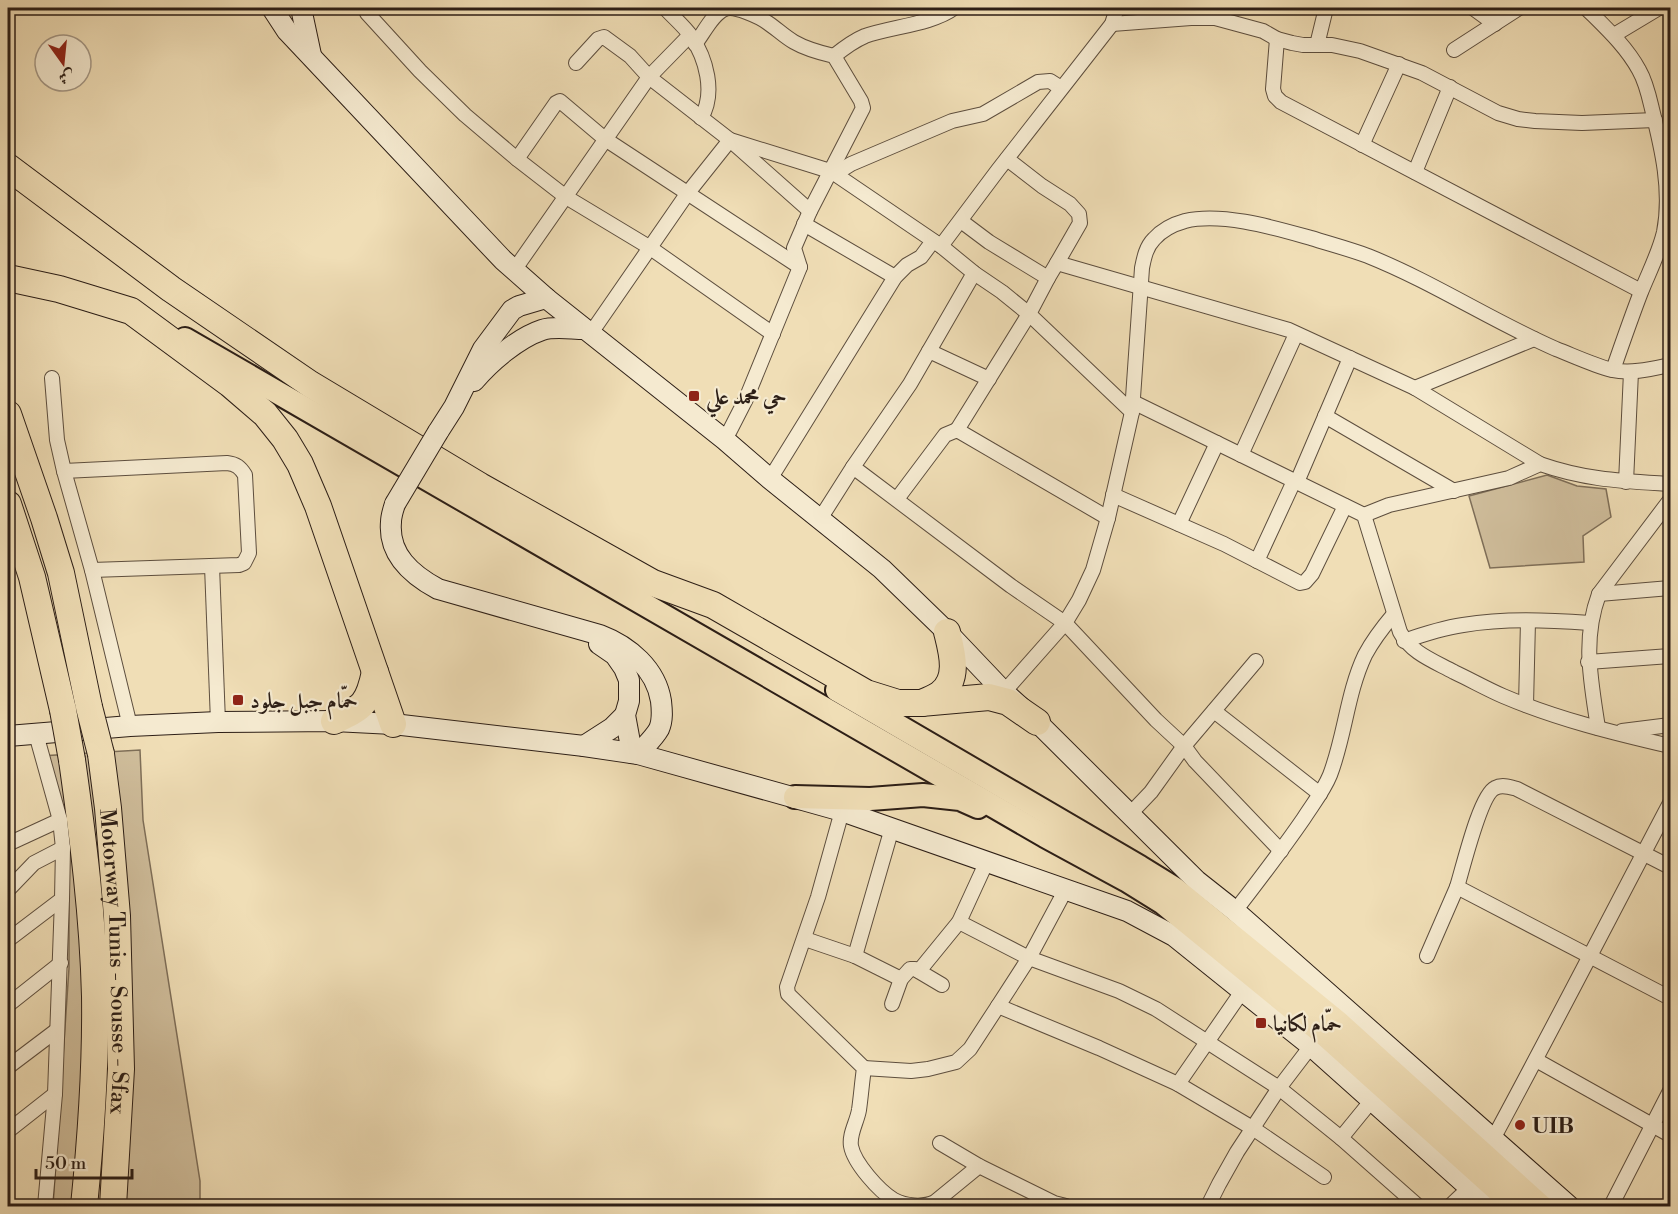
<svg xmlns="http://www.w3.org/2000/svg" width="1678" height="1214" viewBox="0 0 1678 1214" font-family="'Libre Bodoni',Amiri,serif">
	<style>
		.green { fill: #cfbd9b; stroke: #7e6e58; stroke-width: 1.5 }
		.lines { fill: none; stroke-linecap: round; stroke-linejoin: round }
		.minor-casing { stroke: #5d4e3e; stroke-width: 16 }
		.secondary-casing { stroke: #2c1e16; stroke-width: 22 }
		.primary-casing { stroke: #2c1e16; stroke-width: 26 }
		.motorway-casing { stroke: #2c1e16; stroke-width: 28 }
		.minor { stroke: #f5ead0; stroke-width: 14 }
		.secondary { stroke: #f5ead0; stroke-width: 20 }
		.primary { stroke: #f0deb6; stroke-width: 22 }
		.motorway { stroke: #f0deb6; stroke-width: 26 }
		.secondary-bridge-casing { stroke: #2c1e16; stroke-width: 22; stroke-linecap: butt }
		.motorway-bridge-casing { stroke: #2c1e16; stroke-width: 28; stroke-linecap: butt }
		.secondary-bridge { stroke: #f5ead0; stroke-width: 20 }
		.motorway-bridge { stroke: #f0deb6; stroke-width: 26 }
		.poi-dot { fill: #8f2418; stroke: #f5ead0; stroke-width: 2 }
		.labels { text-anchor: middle; stroke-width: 4.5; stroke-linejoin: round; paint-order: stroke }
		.poi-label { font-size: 22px; font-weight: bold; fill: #2c1e16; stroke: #f5ead0; text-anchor: start }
		.street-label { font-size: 22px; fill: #2c1e16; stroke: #f5ead0 }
	</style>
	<rect width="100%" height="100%" fill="#f0deb6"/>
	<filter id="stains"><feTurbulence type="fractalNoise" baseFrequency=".00333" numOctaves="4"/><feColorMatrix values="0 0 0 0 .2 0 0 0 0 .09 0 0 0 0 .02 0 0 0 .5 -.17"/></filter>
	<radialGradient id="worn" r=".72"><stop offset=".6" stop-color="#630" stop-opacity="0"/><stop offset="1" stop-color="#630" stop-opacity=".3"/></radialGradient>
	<g class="green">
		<polygon points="1547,475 1577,486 1606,489 1611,517 1583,536 1584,562 1490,568 1469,496"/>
		<polygon points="140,750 143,820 200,1181 200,1206 53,1206 69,968 69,907 58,814 40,756"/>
	</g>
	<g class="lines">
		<g class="minor-casing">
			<g id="minor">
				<polyline points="365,8 367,13 420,71 465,115 517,159 566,197 649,247 773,334"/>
				<path d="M 665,8 C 673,17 684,26 691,36 C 706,58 716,93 701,118"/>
				<polyline points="1473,8 1495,24"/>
				<path d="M 1586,8 C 1605,27 1626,46 1639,70 C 1646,82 1649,96 1652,109 C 1662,149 1672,191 1664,232 C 1659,253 1649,272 1641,292 C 1631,318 1622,344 1613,370"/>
				<polyline points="1112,24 1191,18 1215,18 1263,31 1277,39 1292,43 1303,45 1332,45 1360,51 1422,73 1498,113 1518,119 1535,121 1582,123 1655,120"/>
				<polyline points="1614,35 1659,8"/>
				<polyline points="1277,39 1273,89 1275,96 1281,102 1641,291"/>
				<path d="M 695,44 C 704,33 712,14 725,9 C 734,5 760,17 768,23 C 777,29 785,37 794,42 C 806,49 821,53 834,56 L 861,101 L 863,108 L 810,211 L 794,248 L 800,267 L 746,399 L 725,440"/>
				<polyline points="1317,45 1326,8"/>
				<polyline points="1454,50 1519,8"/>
				<path d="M 834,56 C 844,48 853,41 865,36 C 890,27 933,24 954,8"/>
				<polyline points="576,63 598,39 604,37 630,56 649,77 730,140 810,211"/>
				<polyline points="1362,145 1399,64"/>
				<polyline points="517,159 556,103 560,101 605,139 800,267"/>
				<polyline points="1007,159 1042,186 1070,204 1079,214 1080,223 1057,263"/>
				<polyline points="1415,172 1450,87"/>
				<polyline points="835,174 851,164 952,121 983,114 1038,82 1050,81 1061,88"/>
				<polyline points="961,221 989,242 1048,278"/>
				<polyline points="804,224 895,277"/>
				<polyline points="941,246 998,170 1112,24 1117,8"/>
				<polyline points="515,269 649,77 690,35"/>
				<polyline points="974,273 910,384 853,467 1011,586 1065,623 1156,720 1184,746 1195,761 1281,851"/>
				<polyline points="591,333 687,194 730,140 830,171 835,174 941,246 974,273 1002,292 1029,314 1132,412"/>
				<polyline points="929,351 989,379"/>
				<polyline points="52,378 57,440 64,471 92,570 130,726"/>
				<polyline points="1415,388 1534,339"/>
				<path d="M 1133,402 L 1364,515 L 1400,632 C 1411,653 1434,661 1454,672 C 1471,680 1487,689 1503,696 C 1557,719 1614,733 1670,746"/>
				<polyline points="1325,416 1454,491"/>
				<polyline points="957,430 1029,314 1048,278 1057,263 1289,330 1415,388 1540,464"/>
				<polyline points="1241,455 1296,334"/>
				<path d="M 64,471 L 227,463 C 236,464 240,467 245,475 L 249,553 L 244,563 L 239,565 L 92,570"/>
				<polyline points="770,479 895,277 907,265 921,257 933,241"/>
				<polyline points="1297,482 1350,358"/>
				<polyline points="1626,482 1631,372"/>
				<polyline points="1113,495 1224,544 1300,583 1305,582 1312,574 1345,506"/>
				<polyline points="897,499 945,435 957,430 1108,518"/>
				<path d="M 1364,515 L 1389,505 L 1509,478 L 1540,464 C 1586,480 1622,481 1670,484"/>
				<polyline points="820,519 853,467"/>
				<polyline points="1179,524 1217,443"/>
				<polyline points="1257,561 1294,481"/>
				<polyline points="212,566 218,722"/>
				<polyline points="1599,594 1670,588"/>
				<path d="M 1404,641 C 1424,634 1443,628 1463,625 C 1504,618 1548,620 1590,623"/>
				<polyline points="1588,662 1670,656"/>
				<path d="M 1004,692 L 1065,623 L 1079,600 L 1093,570 L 1108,518 L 1132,412 L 1142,268 C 1144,258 1146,247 1154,239 C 1162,230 1174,224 1185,221 C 1222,212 1275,228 1311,238 C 1330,244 1349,249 1368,256 C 1433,282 1492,321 1556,349 C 1574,356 1593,365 1612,370 C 1631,374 1651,369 1670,365"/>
				<polyline points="1526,705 1528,621"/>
				<polyline points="1214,711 1320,794"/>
				<path d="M 1598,728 C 1591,681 1582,640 1599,594 L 1670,500"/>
				<polyline points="1622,731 1670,725"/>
				<path d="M 842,811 L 818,897 L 787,987 L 788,994 L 864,1068 C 862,1082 861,1096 859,1110 C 857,1122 849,1134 851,1146 C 854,1163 879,1191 894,1200 C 905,1206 923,1208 935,1202 L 979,1166"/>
				<polyline points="1130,814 1151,792 1184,746 1256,661"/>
				<polyline points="8,844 60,820"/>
				<path d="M 1457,887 C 1463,868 1480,795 1495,788 C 1502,784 1510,787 1517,789 L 1670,867"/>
				<polyline points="8,890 34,863 63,848"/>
				<path d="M 1235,911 C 1259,880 1282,850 1304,818 C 1313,804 1324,790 1330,775 C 1345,736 1347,693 1365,655 C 1373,640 1383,627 1394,614"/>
				<polyline points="959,922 1029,958 1119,991 1156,1009 1279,1088 1341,1138 1418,1206"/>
				<polyline points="805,939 855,956 901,979"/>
				<polyline points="8,940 62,899 63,848 60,820 36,734"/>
				<polyline points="855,956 892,828"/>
				<polyline points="1427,956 1457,887 1670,998"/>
				<polyline points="919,971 959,922 987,861"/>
				<polyline points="892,1004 901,979 910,969 915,969 942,985"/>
				<polyline points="8,1005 61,963"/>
				<polyline points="998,1006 1099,1048 1178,1084 1254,1129 1324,1177"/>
				<polyline points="1536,1060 1670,1135"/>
				<polyline points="8,1067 57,1030"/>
				<polyline points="864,1068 911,1071 928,1069 956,1062 970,1049 998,1006 1029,958 1066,889"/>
				<polyline points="1178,1084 1243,990"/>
				<polyline points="8,1131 55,1094"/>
				<polyline points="1341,1138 1372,1100"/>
				<path d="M 1493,1139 C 1553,1028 1611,915 1670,803"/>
				<polyline points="940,1143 979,1166 1054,1203 1066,1206"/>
				<polyline points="45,1206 55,1094 62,899"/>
				<polyline points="1208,1206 1219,1184 1237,1152 1279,1088 1311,1046"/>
				<polyline points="1450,1206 1469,1188"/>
				<polyline points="1611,1206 1670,1091"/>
			</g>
		</g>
		<g class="secondary-casing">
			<g id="secondary">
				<polyline points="272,8 287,31 503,260 546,298 725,440 770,479 882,569 947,632 1004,692 1037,722 1197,881 1235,911 1569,1206"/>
				<polyline points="301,8 311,55"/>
				<path d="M 474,381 C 490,362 518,338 542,330 C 554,326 571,329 584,329"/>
				<polyline points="438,432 454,407 483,349 512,310 519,306 546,298"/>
				<path d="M 395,504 C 393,510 391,516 391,522 C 388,555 412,575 438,589 L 600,635 C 629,646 656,669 661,701 C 662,710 663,720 659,729 C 654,738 645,746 638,754"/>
				<polyline points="599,644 615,655 624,668 629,680 629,701 625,715 632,753"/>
				<polyline points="8,736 130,726 218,722 334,721 393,724 584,746 638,754 842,811 1127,911 1174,936 1311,1046 1490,1206"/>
				<polyline points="584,746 612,728 625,715"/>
			</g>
		</g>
		<g class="primary-casing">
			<g id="primary">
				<polyline points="185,339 1045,836 1126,880 1163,903 1327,1037 1515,1206"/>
				<polyline points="837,690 1140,867 1174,888 1338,1022 1541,1206"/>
				<polyline points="795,797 870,799 923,795 960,799 978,807"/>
			</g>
		</g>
		<g class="motorway-casing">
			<g id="motorway">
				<polyline points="8,167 171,289 310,384 480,486 653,583 713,605 866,693 898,703 921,703 989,697 1008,702 1037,722"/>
				<polyline points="8,278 59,289 131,311 230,384 265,414 285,439 300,464 318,506 393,724"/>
				<polyline points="8,414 44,518 61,573 89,707"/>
				<polyline points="8,504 32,577 63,710"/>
				<path d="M 922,703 C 928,700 935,698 940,694 C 960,679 952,652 947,632"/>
				<path d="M 334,721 C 363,707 368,705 375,672"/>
				<path id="s1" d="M 101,754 L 108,808 L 117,916 L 121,1069 L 113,1206"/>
				<path d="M 72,760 C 83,838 93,917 95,996 C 96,1067 91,1137 84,1206"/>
			</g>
		</g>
		<use href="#minor" class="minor"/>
		<use href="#secondary" class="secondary"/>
		<use href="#primary" class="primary"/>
		<use href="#motorway" class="motorway"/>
		<g class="secondary-bridge-casing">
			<polyline id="secondary-bridge" points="395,504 438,432"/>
		</g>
		<g class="motorway-bridge-casing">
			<g id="motorway-bridge">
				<polyline points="89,707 101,754"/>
				<polyline points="63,710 72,760"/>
			</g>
		</g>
		<use href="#secondary-bridge" class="secondary-bridge"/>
		<use href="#motorway-bridge" class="motorway-bridge"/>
	</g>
	<g class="poi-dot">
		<rect x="688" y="390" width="12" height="12" rx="3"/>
		<rect x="232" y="694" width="12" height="12" rx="3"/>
		<rect x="1255" y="1017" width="12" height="12" rx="3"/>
		<circle cx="1520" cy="1125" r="6"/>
	</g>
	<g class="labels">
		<g class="poi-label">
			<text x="706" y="404">حي محمد علي</text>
			<text x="250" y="708">حمّام جبل جلود</text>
			<text x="1273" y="1031">حمّام لكانيا</text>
			<text x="1532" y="1133">UIB</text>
		</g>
		<g class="street-label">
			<text dy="8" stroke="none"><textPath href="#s1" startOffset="208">Motorway Tunis - Sousse - Sfax</textPath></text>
		</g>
	</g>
	<rect width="1678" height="1214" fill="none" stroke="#f0deb6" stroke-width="30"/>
	<rect x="9" y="9" width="1660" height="1196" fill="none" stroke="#2c1e16" stroke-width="3"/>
	<rect x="15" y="15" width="1648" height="1184" fill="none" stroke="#2c1e16" stroke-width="1.5"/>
	<g transform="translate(63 63) rotate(165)"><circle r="28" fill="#f5ead0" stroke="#a59886" stroke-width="1.5"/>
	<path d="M0-4.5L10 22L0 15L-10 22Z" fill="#8f2418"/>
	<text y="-9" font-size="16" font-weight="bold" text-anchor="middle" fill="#2c1e16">ش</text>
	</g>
	<path d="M36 1169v9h96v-9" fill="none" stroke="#2c1e16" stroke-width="3"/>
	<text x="45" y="1169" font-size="18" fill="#2c1e16" stroke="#f5ead0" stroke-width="4.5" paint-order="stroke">50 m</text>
	<rect width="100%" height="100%" filter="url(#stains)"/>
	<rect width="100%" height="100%" fill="url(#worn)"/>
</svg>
